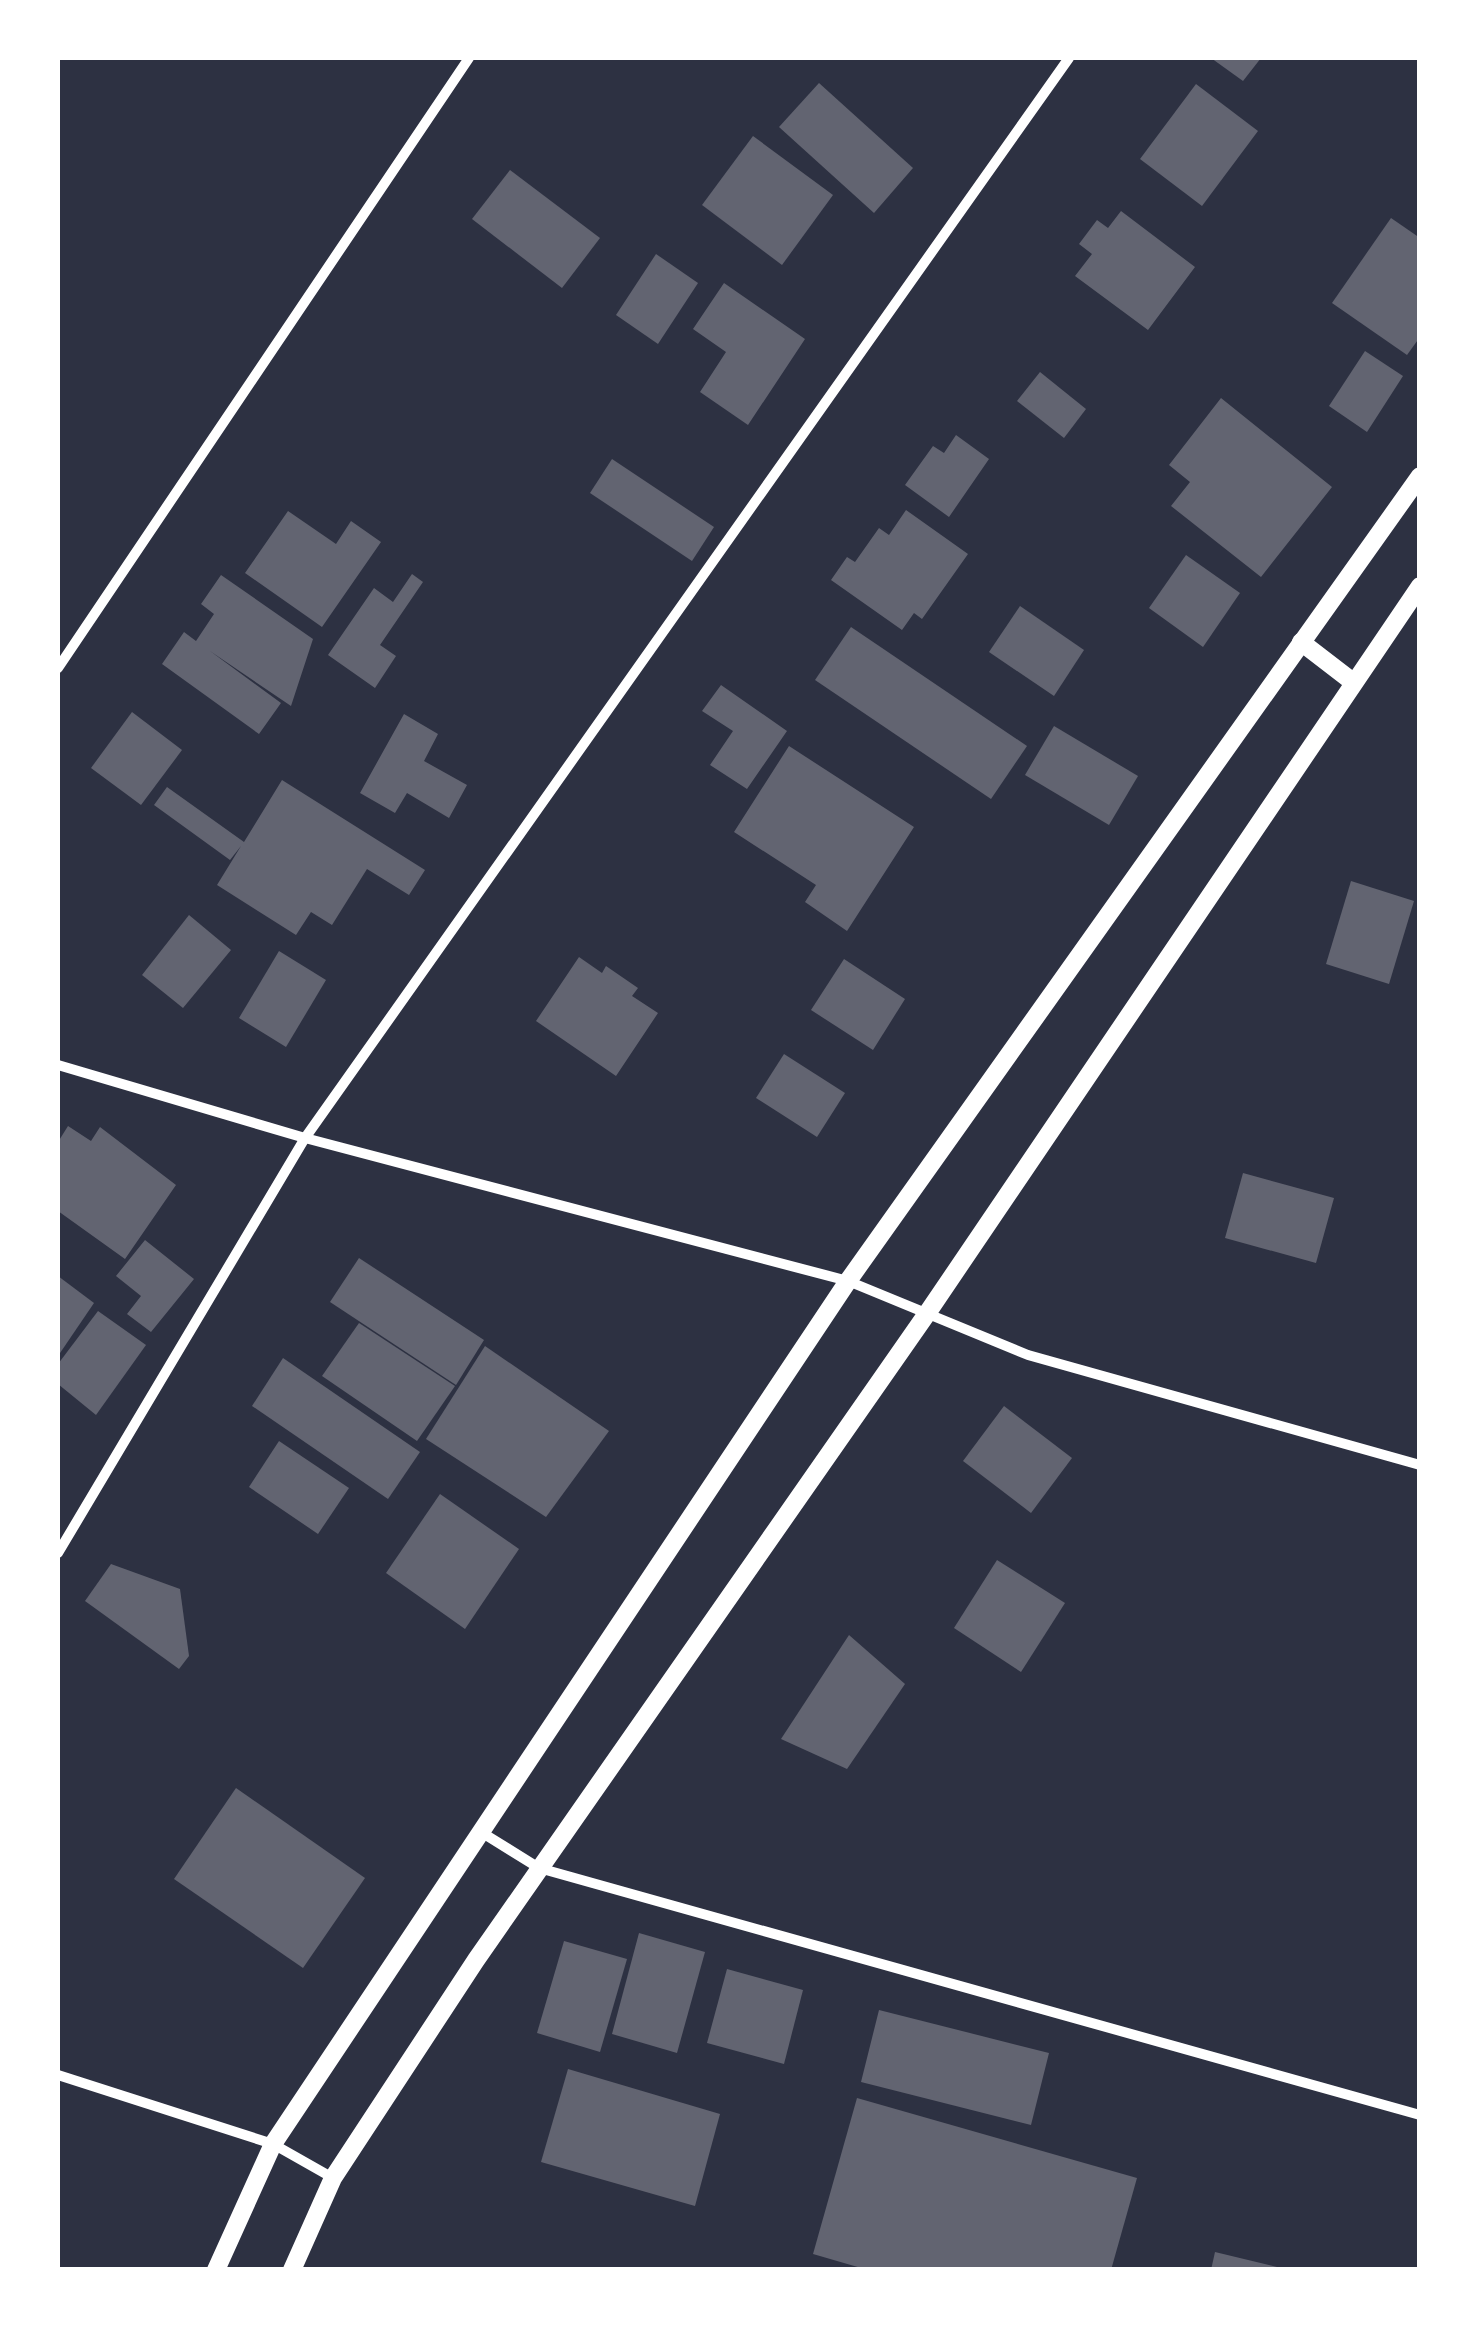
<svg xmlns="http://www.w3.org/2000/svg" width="1477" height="2327" viewBox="0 0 1477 2327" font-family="'Noto Sans',sans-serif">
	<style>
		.building { fill: #626471 }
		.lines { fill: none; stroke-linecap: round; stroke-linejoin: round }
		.minor { stroke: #fff; stroke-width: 10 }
		.tertiary { stroke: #fff; stroke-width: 18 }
	</style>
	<rect width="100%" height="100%" fill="#2d3142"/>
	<g class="building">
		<polygon points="1211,58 1261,58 1243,81"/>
		<polygon points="819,83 913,168 874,213 779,127"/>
		<polygon points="1196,84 1258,131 1202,206 1140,159"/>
		<polygon points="753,136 833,195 782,265 702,205"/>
		<polygon points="510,170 600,238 562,288 472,219"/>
		<polygon points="1121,211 1195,267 1148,330 1075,276 1092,254 1079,244 1097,220 1108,228"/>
		<polygon points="1391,218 1420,238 1420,337 1407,355 1332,303"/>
		<polygon points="656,254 698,283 658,344 616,315"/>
		<polygon points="724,283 805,339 748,425 700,392 726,352 693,329"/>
		<polygon points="1365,351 1403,376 1367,432 1329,406"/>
		<polygon points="1040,372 1086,409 1064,438 1017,401"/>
		<polygon points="1221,398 1332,487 1261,577 1171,506 1190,482 1169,465"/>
		<polygon points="956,435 989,459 949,517 905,485 933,446 944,453"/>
		<polygon points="612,459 714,527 692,561 590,493"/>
		<polygon points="906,510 968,554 922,619 914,613 902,630 831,580 847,557 855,562 879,528 889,535"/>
		<polygon points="288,511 336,544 351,521 381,542 322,627 245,573"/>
		<polygon points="1186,555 1240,593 1203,647 1149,608"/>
		<polygon points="412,574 423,582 380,645 396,656 375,688 328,655 374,588 393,602"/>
		<polygon points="221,575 313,639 291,706 210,651 281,703 259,734 162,664 184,632 196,641 214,614 201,604"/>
		<polygon points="1020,606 1084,650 1054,696 989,652"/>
		<polygon points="851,627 1027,746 991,799 815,680"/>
		<polygon points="721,685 787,731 747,789 710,765 733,731 702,711"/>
		<polygon points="132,712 182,750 141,805 91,768"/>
		<polygon points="404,714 438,734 424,761 467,785 449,818 407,793 395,813 360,793"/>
		<polygon points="1054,726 1138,776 1109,825 1025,775"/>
		<polygon points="789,746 914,827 847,931 805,902 816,885 734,832"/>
		<polygon points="282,780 425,870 409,895 367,869 332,925 311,912 296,935 217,885 241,846 230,860 154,805 167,787 244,842"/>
		<polygon points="1351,881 1414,901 1389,984 1326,964"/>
		<polygon points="189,915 231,950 183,1008 142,975"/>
		<polygon points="279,951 326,980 286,1047 239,1018"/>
		<polygon points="579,957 602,973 606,966 638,988 632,996 658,1013 616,1076 536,1021"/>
		<polygon points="844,959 905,999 873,1050 811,1010"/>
		<polygon points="784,1054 845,1093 817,1137 756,1098"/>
		<polygon points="68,1126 91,1141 100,1127 176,1185 125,1259 58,1211 58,1142"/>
		<polygon points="1243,1173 1334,1198 1316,1263 1225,1238"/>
		<polygon points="145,1240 194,1279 151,1332 127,1314 141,1296 116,1276"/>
		<polygon points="359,1258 484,1340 456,1385 330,1302"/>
		<polygon points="58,1276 94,1303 58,1356"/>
		<polygon points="98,1311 146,1345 96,1415 58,1384 58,1364"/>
		<polygon points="359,1323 455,1386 417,1441 322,1376"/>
		<polygon points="485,1346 609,1431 546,1517 426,1439"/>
		<polygon points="283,1358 420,1452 388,1499 252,1406"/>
		<polygon points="1004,1406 1072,1458 1031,1513 963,1461"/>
		<polygon points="279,1441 349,1488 318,1534 249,1487"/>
		<polygon points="440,1494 519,1549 465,1629 386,1573"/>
		<polygon points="997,1560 1065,1603 1021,1672 954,1628"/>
		<polygon points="111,1564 180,1589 189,1656 179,1669 85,1601"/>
		<polygon points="849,1635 905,1684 847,1769 781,1739"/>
		<polygon points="236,1788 365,1878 303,1968 174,1879"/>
		<polygon points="639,1933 705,1952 677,2053 612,2034"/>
		<polygon points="564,1941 627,1959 600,2052 537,2033"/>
		<polygon points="727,1969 803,1990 784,2064 707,2043"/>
		<polygon points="879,2010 1049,2053 1031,2125 861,2082"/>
		<polygon points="568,2069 720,2114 695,2206 541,2162"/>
		<polygon points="857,2098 1137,2178 1111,2270 868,2270 813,2254"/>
		<polygon points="1215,2252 1281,2268 1281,2270 1211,2270"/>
	</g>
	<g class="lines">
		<g class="minor">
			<polyline points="58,668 469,58"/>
			<polyline points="58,1065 305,1138 848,1281 1028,1355 1420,1465"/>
			<polyline points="58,1553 305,1138 1069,58"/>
			<polyline points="481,1832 539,1868 1420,2115"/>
			<polyline points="58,2075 273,2144 333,2178"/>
		</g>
		<g class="tertiary">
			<polyline points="1301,642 1353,682"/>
			<polyline points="216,2270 273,2144 848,1281 1420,476"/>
			<polyline points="292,2270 333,2178 476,1960 926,1315 1420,586"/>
		</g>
	</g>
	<rect width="1477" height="2327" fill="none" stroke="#ffffff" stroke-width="120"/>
</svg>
